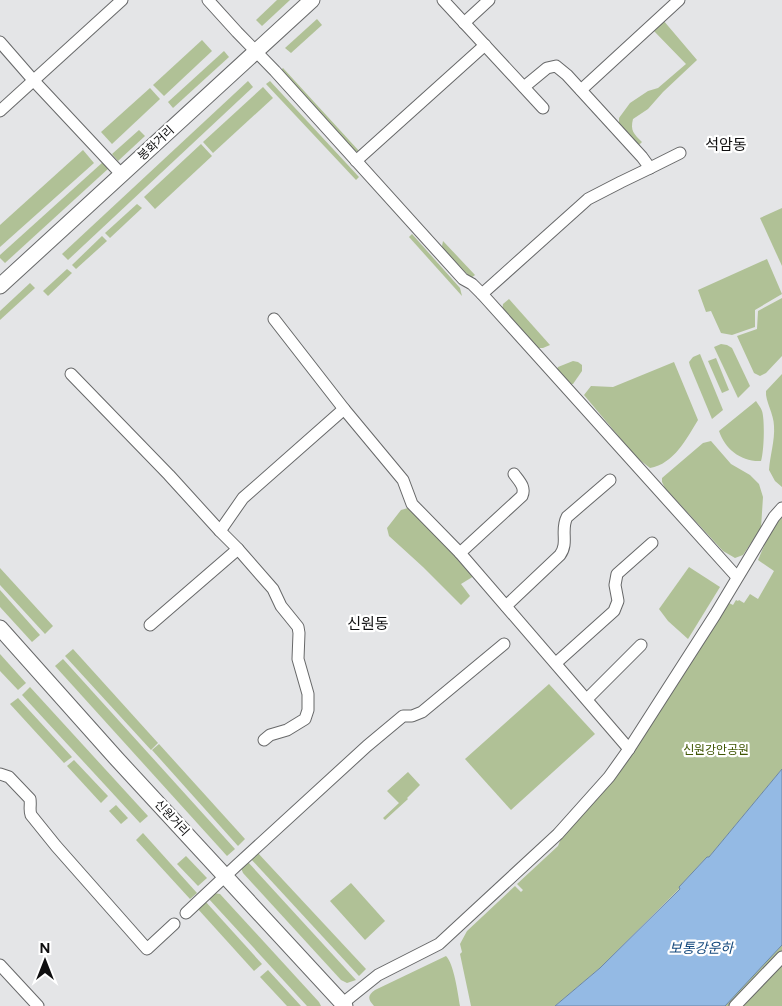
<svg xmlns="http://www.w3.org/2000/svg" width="782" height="1006" viewBox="0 0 782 1006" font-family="Figtree,'Noto Sans KR',sans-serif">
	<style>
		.green { fill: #b0c196 }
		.water { fill: #94bae4; stroke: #6c87a4 }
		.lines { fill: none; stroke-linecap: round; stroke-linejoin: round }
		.minor-casing { stroke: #676869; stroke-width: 13 }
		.major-casing { stroke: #676869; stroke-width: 17 }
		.minor { stroke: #fff; stroke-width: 11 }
		.major { stroke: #fff; stroke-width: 15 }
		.labels { text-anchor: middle; stroke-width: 4.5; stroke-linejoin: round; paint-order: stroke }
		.street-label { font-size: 12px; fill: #0f0f10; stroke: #fff }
		.park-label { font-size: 12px; fill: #405705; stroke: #fff }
		.water-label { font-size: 14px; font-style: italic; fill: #14497d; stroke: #fff }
		.quarter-label { font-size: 15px; fill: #0f0f10; stroke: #fff }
	</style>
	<rect width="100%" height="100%" fill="#e4e5e7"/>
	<g class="green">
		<polygon points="277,0 290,0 262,26 256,20"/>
		<polygon points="317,19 322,25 291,53 285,48"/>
		<path d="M 663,20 L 697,60 L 663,92 L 648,109 L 633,119 C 630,131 634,134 642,142 L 638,146 L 623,132 L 619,124 L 619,118 L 630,103 L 648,91 L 658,88 L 686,64 L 653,30 Z"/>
		<polygon points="202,40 212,51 164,96 153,85"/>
		<polygon points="224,51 229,57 173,108 168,102"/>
		<polygon points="283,68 359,151 354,152 280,71"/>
		<polygon points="248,81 253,87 68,260 62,254"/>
		<polygon points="270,81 359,177 356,180 266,84"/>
		<polygon points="263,87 273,98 213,153 203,142"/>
		<polygon points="150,88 160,99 112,144 101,132"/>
		<polygon points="139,130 145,136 118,161 112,154"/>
		<polygon points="201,144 212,156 155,209 144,197"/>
		<polygon points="83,150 94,163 0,247 0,225"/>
		<polygon points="103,162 109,168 5,263 0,258 0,255"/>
		<polygon points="137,204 142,208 110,238 105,233"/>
		<polygon points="782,208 782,266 760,218"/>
		<polygon points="412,234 460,288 462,296 409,237"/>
		<polygon points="102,236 107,241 76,269 72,265"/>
		<polygon points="443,241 475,275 471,278 443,249 442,246"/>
		<polygon points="767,259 782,294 755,310 755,327 732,335 721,333 711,311 706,312 698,290"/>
		<polygon points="67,269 72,273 48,296 43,291"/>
		<polygon points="30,283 35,288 0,320 0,311"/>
		<polygon points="782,298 782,356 766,373 760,376 754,373 737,336 757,329 758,311"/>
		<polygon points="509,299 550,345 543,348 537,348 502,310 503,304"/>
		<polygon points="721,344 727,345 732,348 750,386 738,398 714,347"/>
		<polygon points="700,354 723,410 712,419 690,366 689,362 693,357"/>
		<polygon points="716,358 729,390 722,393 708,361"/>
		<polygon points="573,361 578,362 582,365 582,371 573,384 569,384 556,371 558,367"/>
		<path d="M 674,362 L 698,420 C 687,438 674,464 650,468 L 636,457 L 584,395 L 591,386 L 613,387 Z"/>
		<path d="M 782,374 L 782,487 L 775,481 L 769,470 C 770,455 775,441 774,426 C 774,414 765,401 766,391 Z"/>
		<path d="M 756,401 C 758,404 761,408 762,411 C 765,420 764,452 761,461 C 741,462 725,449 719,431 Z"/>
		<polygon points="711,441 731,464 750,475 759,484 763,497 761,528 743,555 735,558 723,551 665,488 662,482 662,478 703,443"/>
		<polygon points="408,508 474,576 461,584 470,596 461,605 423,567 389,536 387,528 401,510"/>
		<polygon points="782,516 782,769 709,857 707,857 679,887 680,888 600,968 555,1006 471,1006 460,954 462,952 460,944 467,931 515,886 521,892 523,890 517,884 558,846 560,841 729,603 733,605 736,600 738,601 739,600 744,603 750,594 758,599 774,571 758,560 770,532"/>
		<polygon points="689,567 720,587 688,639 668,621 659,609"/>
		<polygon points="0,568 53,626 45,634 0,585"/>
		<polygon points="0,590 40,635 32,642 0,607"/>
		<polygon points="73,649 158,743 151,750 65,656"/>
		<polygon points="0,654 26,683 18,690 0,671"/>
		<polygon points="63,659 235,849 227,856 55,666"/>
		<polygon points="549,684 595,734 511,810 465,759"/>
		<polygon points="30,687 148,816 140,823 22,695"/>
		<polygon points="18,698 72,757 64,763 10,704"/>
		<polygon points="159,744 245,839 238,846 152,750"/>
		<polygon points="74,760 108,796 101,803 67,766"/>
		<polygon points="408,772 420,785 407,798 408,799 385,820 383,818 399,803 387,791"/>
		<polygon points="116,805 128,818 121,824 109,811"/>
		<polygon points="143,833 197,893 190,899 136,840"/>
		<polygon points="257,852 366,969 359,976 250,858"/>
		<polygon points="186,856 207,878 198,886 177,864"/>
		<polygon points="247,861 356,980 347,983 341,980 243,873 241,868"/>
		<polygon points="351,883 385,921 365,940 330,901"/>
		<polygon points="214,893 220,894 319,1002 321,1006 307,1006 208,898"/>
		<polygon points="205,901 262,964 254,971 197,908"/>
		<polygon points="782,945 782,1006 725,1006"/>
		<path d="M 446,956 C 454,964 458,994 460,1006 L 374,1006 C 368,999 367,996 375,990 Z"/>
		<polygon points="268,970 301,1006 287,1006 260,977"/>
	</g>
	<polygon class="water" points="782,769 782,945 725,1006 555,1006 600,968 680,889 679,887 707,857 709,857"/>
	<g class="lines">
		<g class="minor-casing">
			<g id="minor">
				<polyline points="208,0 237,32 275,71 463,279 472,284 482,294 737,577"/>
				<polyline points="443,0 543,108"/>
				<polyline points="464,23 489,0"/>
				<polyline points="0,42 34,81 122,175"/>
				<polyline points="524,87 547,68 556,66 567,75 642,157 650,168"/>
				<polyline points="581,90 679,0"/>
				<polyline points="0,111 122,0"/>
				<polyline points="356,161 485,45"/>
				<polyline points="482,294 588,199 621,182 650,168 680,153"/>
				<polyline points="274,319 344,409 403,480 412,504 460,553 629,749"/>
				<polyline points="71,374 169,475 220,531 238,549 273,589 281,606 298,627 299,633 298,659 308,694 308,710 305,719 287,730 270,735 264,740"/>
				<polyline points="220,531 243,498 344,409"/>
				<path d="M 460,553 L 522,496 C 526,487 519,481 514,474"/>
				<path d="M 506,606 L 560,555 C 569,543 560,530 567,517 L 610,480"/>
				<polyline points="150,625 238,549"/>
				<polyline points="556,663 614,611 618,601 615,585 617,574 652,543"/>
				<polyline points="587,699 641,645"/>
				<path d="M 0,774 L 9,777 L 30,799 C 31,805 29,810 31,815 L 56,846 L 147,949 L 174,924"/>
				<polyline points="186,913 236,866 367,746 403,716 412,716 422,712 504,644"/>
				<polyline points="0,965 38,1006"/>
				<polyline points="343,1003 378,975 439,944 558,834 609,777 629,749 715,615 774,517 782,508"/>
				<polyline points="735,1006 782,957"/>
			</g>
		</g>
		<g class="major-casing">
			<g id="major">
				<polyline points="0,286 312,0"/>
				<polyline points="0,628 116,758 345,1006"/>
			</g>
		</g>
		<use href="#minor" class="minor"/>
		<use href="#major" class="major"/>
	</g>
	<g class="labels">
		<g class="street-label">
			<text transform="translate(156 143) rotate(-43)" y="4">봉화거리</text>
			<text transform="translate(172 818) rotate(47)" y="4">신원거리</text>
		</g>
		<g class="park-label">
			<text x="716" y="754">신원강안공원</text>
		</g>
		<g class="water-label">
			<text x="701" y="953">보통강운하</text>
		</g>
		<g class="quarter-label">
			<text x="726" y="150">석암동</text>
			<text x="368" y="629">신원동</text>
		</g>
	</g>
	<g transform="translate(45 961)" stroke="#ffffff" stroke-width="4" paint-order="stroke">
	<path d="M0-4L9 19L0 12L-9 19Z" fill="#0f0f10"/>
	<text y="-8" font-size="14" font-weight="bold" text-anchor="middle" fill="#0f0f10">N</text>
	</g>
</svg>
